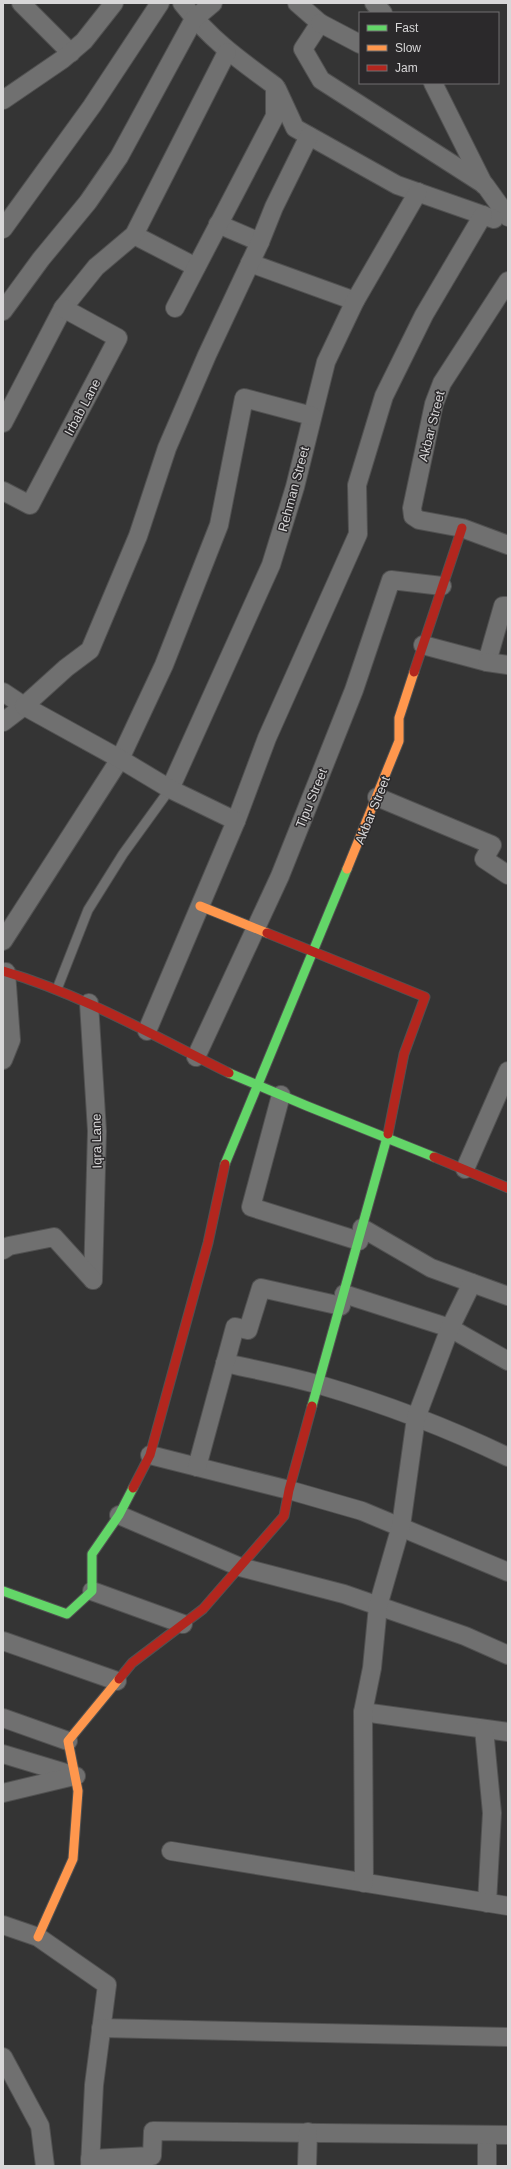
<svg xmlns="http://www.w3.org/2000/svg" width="511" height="2169" viewBox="0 0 511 2169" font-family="Helvetica,sans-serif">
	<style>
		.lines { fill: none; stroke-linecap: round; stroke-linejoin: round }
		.lane-casing { stroke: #515151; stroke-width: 11 }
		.street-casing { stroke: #515151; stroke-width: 20 }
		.fast-casing { stroke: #515151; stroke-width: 11 }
		.slow-casing { stroke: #515151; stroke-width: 11 }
		.jam-casing { stroke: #515151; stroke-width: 11 }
		.lane { stroke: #707070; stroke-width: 9 }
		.street { stroke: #707070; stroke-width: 18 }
		.fast { stroke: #63d668; stroke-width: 9 }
		.slow { stroke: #ff974d; stroke-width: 9 }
		.jam { stroke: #b3261e; stroke-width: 9 }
		.labels { text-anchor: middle; stroke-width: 3; stroke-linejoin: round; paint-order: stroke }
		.street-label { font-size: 13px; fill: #d8d7d8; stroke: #2b292b }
	</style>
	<rect width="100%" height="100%" fill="#343434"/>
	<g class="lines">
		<g class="lane-casing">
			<polyline id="lane" points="57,989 88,910 123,854 170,789"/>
		</g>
		<g class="street-casing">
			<g id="street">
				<polyline points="21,3 71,53"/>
				<polyline points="297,3 320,23 303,49 321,80 485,185 508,217"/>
				<polyline points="374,3 383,13"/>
				<polyline points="320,23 360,44"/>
				<polyline points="433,83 484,185"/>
				<polyline points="277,89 295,128 397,185 494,219"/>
				<polyline points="3,100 63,59 84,41 114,3"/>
				<polyline points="218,224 260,242"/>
				<polyline points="3,229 92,106 160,3"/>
				<polyline points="134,235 196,267"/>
				<polyline points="250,263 355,301"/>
				<polyline points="508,281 442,383 434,404 412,508 413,516 419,520 462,528 508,545"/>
				<path d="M 175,308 L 275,116 L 275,86 C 238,59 211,40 182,3"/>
				<polyline points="3,311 41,259 88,202 119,157 194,19 213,3"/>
				<polyline points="3,423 63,308 96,267 134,235 227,52"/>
				<polyline points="3,491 30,505 118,338 63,308"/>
				<polyline points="423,645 487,662 503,606 508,606"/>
				<polyline points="487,662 508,665"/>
				<polyline points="3,692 24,706 3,722"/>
				<polyline points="170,789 271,565 295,487 326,362 355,301 418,192"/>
				<polyline points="377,797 492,845 484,859 508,875"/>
				<polyline points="236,821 267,738 358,534 357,485 384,396 424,315 483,215"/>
				<polyline points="3,941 120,759 164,665 219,525 244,398 312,416"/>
				<polyline points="89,1003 97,1131 93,1280"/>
				<polyline points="147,1031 236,821 170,789 120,759 24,706 66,668 90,650 138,536 167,448 207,355 260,242 274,207 309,136"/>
				<polyline points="196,1057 280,876 354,690 391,580 442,586"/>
				<polyline points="3,1060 11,1040 6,972"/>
				<polyline points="281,1095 251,1207 359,1241"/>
				<polyline points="465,1169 508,1071"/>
				<polyline points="362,1228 431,1268 508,1296"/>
				<polyline points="3,1250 9,1246 54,1237 93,1280"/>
				<polyline points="344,1294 450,1328 508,1361"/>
				<path d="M 225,1363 C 257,1370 289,1376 320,1385 C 385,1404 448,1428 508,1457"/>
				<polyline points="150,1455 289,1490 362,1511 508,1572"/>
				<polyline points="197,1467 235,1327 248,1330 261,1288 341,1306"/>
				<polyline points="119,1515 240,1567 344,1594 465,1636 508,1655"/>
				<polyline points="92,1591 183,1624"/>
				<polyline points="3,1641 117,1681"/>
				<polyline points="363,1712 508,1732"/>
				<polyline points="3,1718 68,1741"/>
				<polyline points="484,1729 492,1813 487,1903"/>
				<polyline points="3,1754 76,1776"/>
				<polyline points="3,1793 74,1776"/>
				<polyline points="171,1851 508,1906"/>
				<polyline points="364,1883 363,1712 372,1668 378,1606 401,1526 416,1418 450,1328 472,1283"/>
				<polyline points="3,1925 38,1937 107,1985 94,2085 90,2166"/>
				<polyline points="101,2028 508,2037"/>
				<polyline points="3,2057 40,2126 45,2166"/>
				<polyline points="487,2135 487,2166"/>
				<polyline points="90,2159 152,2156 153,2131 508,2135"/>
				<polyline points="307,2166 308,2132"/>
			</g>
		</g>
		<g class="fast-casing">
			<g id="fast">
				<polyline points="229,1073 307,1106 434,1157"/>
				<polyline points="225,1164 347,869"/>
				<polyline points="312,1406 388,1134"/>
				<polyline points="3,1591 67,1614 92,1591 92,1554 119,1515 133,1488"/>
			</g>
		</g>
		<g class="slow-casing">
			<g id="slow">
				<polyline points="347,869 399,741 399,718 414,672"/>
				<polyline points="200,906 267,933"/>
				<polyline points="38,1937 73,1859 78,1791 68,1741 119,1679"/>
			</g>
		</g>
		<g class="jam-casing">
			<g id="jam">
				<polyline points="414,672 462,528"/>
				<polyline points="267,933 425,997 404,1054 388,1134"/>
				<path d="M 3,971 C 83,995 154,1036 229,1073"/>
				<polyline points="434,1157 508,1188"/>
				<polyline points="133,1488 150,1455 208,1243 225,1164"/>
				<polyline points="119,1679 132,1663 203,1609 284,1516 289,1490 312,1406"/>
			</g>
		</g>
		<use href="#lane" class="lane"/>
		<use href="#street" class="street"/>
		<use href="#fast" class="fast"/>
		<use href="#slow" class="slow"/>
		<use href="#jam" class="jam"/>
	</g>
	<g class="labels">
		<g class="street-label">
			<text transform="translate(82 407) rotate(-62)" y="5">Irbab Lane</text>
			<text transform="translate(431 426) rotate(-76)" y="5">Akbar Street</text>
			<text transform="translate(293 489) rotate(-75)" y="5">Rehman Street</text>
			<text transform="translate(311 798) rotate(-68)" y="5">Tipu Street</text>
			<text transform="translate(372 810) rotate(-68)" y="5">Akbar Street</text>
			<text transform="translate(96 1141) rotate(-91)" y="5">Iqra Lane</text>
		</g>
	</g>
	<rect width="511" height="2169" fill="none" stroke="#d8d7d8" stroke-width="8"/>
	<rect x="359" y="12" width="140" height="72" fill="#2b292b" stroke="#706f70"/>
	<rect x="367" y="25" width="20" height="6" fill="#63d668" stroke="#706f70"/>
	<text x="395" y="32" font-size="12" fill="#d8d7d8">Fast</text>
	<rect x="367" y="45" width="20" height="6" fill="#ff974d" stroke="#706f70"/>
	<text x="395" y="52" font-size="12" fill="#d8d7d8">Slow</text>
	<rect x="367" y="65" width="20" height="6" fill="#b3261e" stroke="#706f70"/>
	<text x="395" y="72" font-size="12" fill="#d8d7d8">Jam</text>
</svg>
